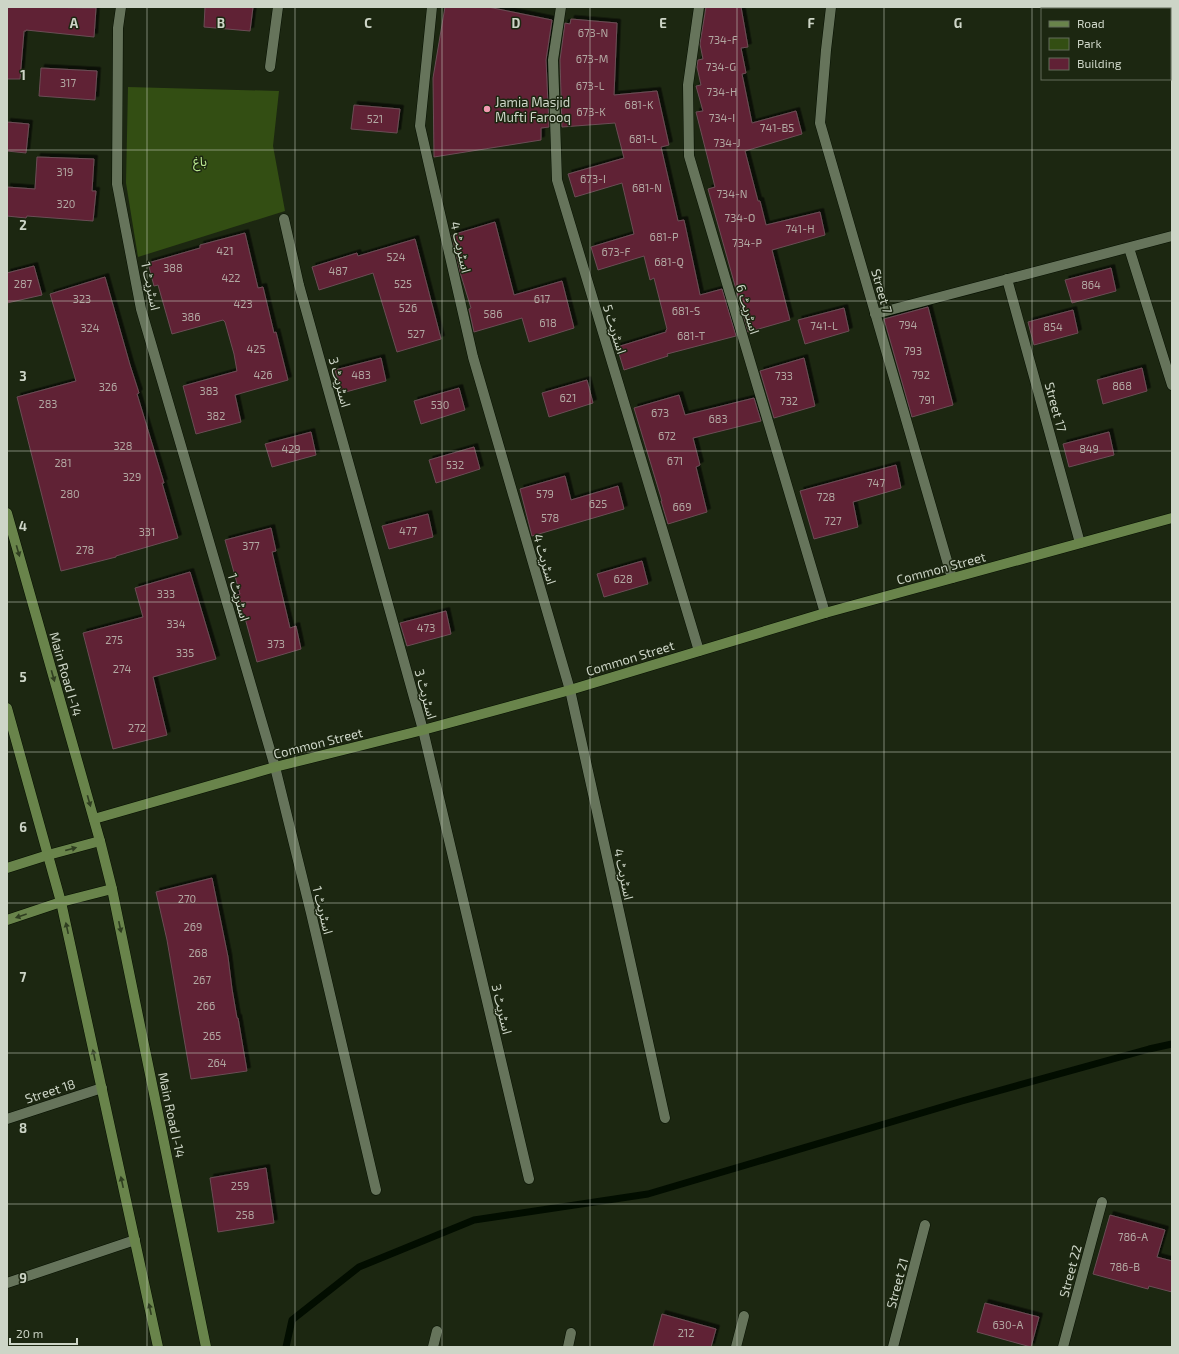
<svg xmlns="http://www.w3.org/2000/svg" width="1179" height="1354" viewBox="0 0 1179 1354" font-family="'Exo 2','Noto Sans Arabic',sans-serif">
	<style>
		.green { fill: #334e13 }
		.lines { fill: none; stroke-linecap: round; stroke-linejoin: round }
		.stream { stroke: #020d00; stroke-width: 7 }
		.building { fill: #602135; stroke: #6b4d55; filter: url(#shadow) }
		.street-casing { stroke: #061000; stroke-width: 11 }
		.secondary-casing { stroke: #061000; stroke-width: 11 }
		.street { stroke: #66745b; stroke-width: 10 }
		.secondary { stroke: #69844b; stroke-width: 10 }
		.oneway { fill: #2f3e20 }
		.grid { fill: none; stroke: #cdd5c7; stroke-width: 1; stroke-opacity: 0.55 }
		.poi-dot { fill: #f19ab1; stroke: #1c2711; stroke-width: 1.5 }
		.labels { text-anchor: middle; stroke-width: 3; stroke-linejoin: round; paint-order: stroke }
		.number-label { font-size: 11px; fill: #b2a8a2 }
		.poi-label { font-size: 13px; fill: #cdd5c7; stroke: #1c2711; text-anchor: start }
		.park-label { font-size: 13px; fill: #bae890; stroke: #1c2711 }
		.street-label { font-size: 13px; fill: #cdd5c7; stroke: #1c2711 }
		.grid-label { font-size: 13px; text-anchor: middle; font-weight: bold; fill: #cdd5c7; stroke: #1c2711; stroke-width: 3; stroke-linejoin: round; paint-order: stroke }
	</style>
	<defs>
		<filter id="shadow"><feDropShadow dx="3.5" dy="-3.5" stdDeviation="0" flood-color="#0009"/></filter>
	</defs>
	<rect width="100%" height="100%" fill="#1c2711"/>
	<polygon class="green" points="128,87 279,91 273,146 285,211 138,257 126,183"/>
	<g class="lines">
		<polyline class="stream" points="286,1347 292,1320 359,1267 474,1220 648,1194 962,1101 1149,1049 1172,1044"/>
	</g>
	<g class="building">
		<polygon points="7,7 96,8 94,37 26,30 26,31 24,31 20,79 7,79"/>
		<polygon points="205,7 253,7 250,31 204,27"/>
		<polygon points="445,7 488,7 552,20 546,60 549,127 541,128 541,140 434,157 433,78"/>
		<polygon points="706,7 741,7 748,47 741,48 746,73 742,74 752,123 796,111 802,134 745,151 758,201 760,201 766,225 820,212 825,235 772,250 790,320 748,332 708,189 715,187 696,112 703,111 696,86 701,85 697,67 698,60 703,59 700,44"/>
		<polygon points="571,19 617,23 614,95 657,91 669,145 661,147 678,221 684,220 700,295 722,289 736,336 667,354 668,356 624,370 617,347 666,332 666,330 667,329 654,278 650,280 644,256 598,270 591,247 634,234 622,183 575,197 568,174 624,158 615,123 562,127 560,60 565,23 570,24"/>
		<polygon points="41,68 97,71 95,100 39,96"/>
		<polygon points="354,105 400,109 397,133 351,129"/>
		<polygon points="7,122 29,124 26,153 7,151"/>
		<polygon points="37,157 94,159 92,191 96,191 93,221 27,216 26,218 7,216 7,187 35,189"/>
		<polygon points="495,222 514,295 562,281 574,328 529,342 522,318 474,332 469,309 471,308 460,272 452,235"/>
		<polygon points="245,233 258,288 263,287 274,333 276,332 288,380 235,395 241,422 196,434 183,386 237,371 234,354 225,322 223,320 172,334 158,285 154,286 148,263 200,248 200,245"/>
		<polygon points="415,239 441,339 397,352 373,273 319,290 312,267 357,253 358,256"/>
		<polygon points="34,266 42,295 7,303 7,273"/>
		<polygon points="1111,268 1116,291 1072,303 1065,280"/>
		<polygon points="105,277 130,365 139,393 137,394 164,483 162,483 178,538 116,556 116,557 61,571 17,397 76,381 50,294"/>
		<polygon points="928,307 953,405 912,417 884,319"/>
		<polygon points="844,308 849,331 805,344 798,320"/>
		<polygon points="1073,310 1078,333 1034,345 1028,322"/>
		<polygon points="381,358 386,381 342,393 335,370"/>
		<polygon points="804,358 815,406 774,418 760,371"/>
		<polygon points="1142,368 1147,391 1103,404 1097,380"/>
		<polygon points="587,380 593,403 549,417 542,393"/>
		<polygon points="459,388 465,410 421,424 414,401"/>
		<polygon points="679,395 685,415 754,398 761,421 693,438 700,465 696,467 707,512 668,524 661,501 662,501 634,408"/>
		<polygon points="311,432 316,455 272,467 265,444"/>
		<polygon points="1109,432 1114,455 1069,467 1063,444"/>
		<polygon points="474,447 480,469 436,483 429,460"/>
		<polygon points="896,465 901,488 853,502 858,527 814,539 800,491"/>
		<polygon points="565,476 571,500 618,486 624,509 532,536 520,489"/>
		<polygon points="428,514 433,537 389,549 382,526"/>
		<polygon points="271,528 276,551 272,552 290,628 296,626 301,649 257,662 245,618 240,619 234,596 240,594 225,540"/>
		<polygon points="642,561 648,584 604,597 597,574"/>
		<polygon points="190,572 216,659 153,677 167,735 113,749 83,633 143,617 135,588"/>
		<polygon points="446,611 451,634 407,646 400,623"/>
		<polygon points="212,878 228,957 232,989 237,1018 238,1018 247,1071 191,1079 167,940 156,892"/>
		<polygon points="266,1168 274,1223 218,1232 210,1178"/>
		<polygon points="1110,1215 1165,1230 1157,1257 1172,1261 1172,1292 1149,1286 1148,1289 1093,1274"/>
		<polygon points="985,1303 1039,1317 1031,1347 977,1332"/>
		<polygon points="662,1314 716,1329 711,1347 653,1347"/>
	</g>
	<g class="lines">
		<g class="street-casing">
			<g id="street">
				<polyline points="121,7 118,28 117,184 141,309 275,767 311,913 376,1190"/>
				<polyline points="432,7 420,126 473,357 570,690 665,1118"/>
				<polyline points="561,7 553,60 557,180 699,651"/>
				<polyline points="699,7 688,85 689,156 825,613"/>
				<polyline points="831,7 826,50 820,123 952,578"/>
				<polyline points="270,67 278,7"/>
				<polyline points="284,219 299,285 423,730 529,1179"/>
				<polyline points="1129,248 1172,385"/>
				<polyline points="1007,279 1080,543"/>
				<polyline points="875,314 1172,236"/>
				<polyline points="7,1119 102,1088"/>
				<polyline points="7,1283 135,1240"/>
				<polyline points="433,1347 437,1331"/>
				<polyline points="568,1347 571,1333"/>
				<polyline points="736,1347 744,1316"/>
				<polyline points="893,1347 925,1225"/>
				<polyline points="1063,1347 1102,1202"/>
			</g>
		</g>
		<g class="secondary-casing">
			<g id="secondary">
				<polyline points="7,513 100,841 112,889 206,1347"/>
				<polyline points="7,708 61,902 158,1347"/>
				<polyline points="94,819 275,767 423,730 570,690 825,613 1172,518"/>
				<polyline points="7,868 48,855 100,841"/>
				<polyline points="7,920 61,902 112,889"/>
			</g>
		</g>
		<use href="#street" class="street"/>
		<use href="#secondary" class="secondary"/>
	</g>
	<defs><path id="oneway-solid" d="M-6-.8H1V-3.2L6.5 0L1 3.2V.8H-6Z"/></defs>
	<g class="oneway">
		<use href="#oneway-solid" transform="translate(18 551) rotate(74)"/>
		<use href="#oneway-solid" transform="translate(53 676) rotate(74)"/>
		<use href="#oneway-solid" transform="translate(89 801) rotate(74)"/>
		<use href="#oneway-solid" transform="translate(71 849) rotate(-15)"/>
		<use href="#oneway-solid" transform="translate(21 916) rotate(161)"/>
		<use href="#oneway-solid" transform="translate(120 927) rotate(78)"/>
		<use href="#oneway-solid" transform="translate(67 928) rotate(-102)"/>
		<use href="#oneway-solid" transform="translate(94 1055) rotate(-102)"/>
		<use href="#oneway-solid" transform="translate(122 1182) rotate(-102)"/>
		<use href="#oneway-solid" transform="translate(150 1309) rotate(-102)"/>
	</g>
	<path class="grid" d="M 147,7 L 147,1347M 295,7 L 295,1347M 442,7 L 442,1347M 590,7 L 590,1347M 737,7 L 737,1347M 884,7 L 884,1347M 1032,7 L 1032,1347M 7,150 L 1172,150M 7,301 L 1172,301M 7,451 L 1172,451M 7,602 L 1172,602M 7,752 L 1172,752M 7,903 L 1172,903M 7,1053 L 1172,1053M 7,1204 L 1172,1204"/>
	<circle class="poi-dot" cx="487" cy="109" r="4"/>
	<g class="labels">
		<g class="number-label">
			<text x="593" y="37">673-N</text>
			<text x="723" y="44">734-F</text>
			<text x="592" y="63">673-M</text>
			<text x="721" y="71">734-G</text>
			<text x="68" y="87">317</text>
			<text x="590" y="90">673-L</text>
			<text x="722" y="96">734-H</text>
			<text x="639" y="109">681-K</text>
			<text x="591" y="116">673-K</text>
			<text x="722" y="122">734-I</text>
			<text x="375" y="123">521</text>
			<text x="777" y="132">741-B5</text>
			<text x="643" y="143">681-L</text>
			<text x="727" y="147">734-J</text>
			<text x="65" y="176">319</text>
			<text x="593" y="183">673-I</text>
			<text x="647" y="192">681-N</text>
			<text x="732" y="198">734-N</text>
			<text x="66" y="208">320</text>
			<text x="740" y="222">734-O</text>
			<text x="800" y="233">741-H</text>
			<text x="664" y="241">681-P</text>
			<text x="747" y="247">734-P</text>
			<text x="225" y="255">421</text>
			<text x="616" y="256">673-F</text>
			<text x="396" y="261">524</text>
			<text x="669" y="266">681-Q</text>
			<text x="173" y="272">388</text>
			<text x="338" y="275">487</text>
			<text x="231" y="282">422</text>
			<text x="23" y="288">287</text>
			<text x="403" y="288">525</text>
			<text x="1091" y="289">864</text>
			<text x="82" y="303">323</text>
			<text x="542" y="303">617</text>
			<text x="243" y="308">423</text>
			<text x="408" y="312">526</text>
			<text x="686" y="315">681-S</text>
			<text x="493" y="318">586</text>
			<text x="191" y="321">386</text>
			<text x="548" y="327">618</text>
			<text x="908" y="329">794</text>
			<text x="824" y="330">741-L</text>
			<text x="1053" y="331">854</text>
			<text x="90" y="332">324</text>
			<text x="416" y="338">527</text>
			<text x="691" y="340">681-T</text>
			<text x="256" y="353">425</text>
			<text x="913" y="355">793</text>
			<text x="263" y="379">426</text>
			<text x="361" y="379">483</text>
			<text x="921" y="379">792</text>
			<text x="784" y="380">733</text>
			<text x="1122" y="390">868</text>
			<text x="108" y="391">326</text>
			<text x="209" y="395">383</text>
			<text x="568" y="402">621</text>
			<text x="927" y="404">791</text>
			<text x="789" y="405">732</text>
			<text x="48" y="408">283</text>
			<text x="440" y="409">530</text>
			<text x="660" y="417">673</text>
			<text x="216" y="420">382</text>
			<text x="718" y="423">683</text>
			<text x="667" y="440">672</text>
			<text x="123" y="450">328</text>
			<text x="291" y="453">429</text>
			<text x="1089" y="453">849</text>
			<text x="675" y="465">671</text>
			<text x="63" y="467">281</text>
			<text x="455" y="469">532</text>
			<text x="132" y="481">329</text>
			<text x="876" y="487">747</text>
			<text x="70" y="498">280</text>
			<text x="545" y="498">579</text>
			<text x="826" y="501">728</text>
			<text x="598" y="508">625</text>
			<text x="682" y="511">669</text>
			<text x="550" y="522">578</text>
			<text x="833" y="525">727</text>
			<text x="408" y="535">477</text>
			<text x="147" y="536">331</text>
			<text x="251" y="550">377</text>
			<text x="85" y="554">278</text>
			<text x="623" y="583">628</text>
			<text x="166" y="598">333</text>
			<text x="176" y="628">334</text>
			<text x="426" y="632">473</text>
			<text x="114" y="644">275</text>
			<text x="276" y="648">373</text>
			<text x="185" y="657">335</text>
			<text x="122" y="673">274</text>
			<text x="137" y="732">272</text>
			<text x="187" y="903">270</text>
			<text x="193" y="931">269</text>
			<text x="198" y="957">268</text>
			<text x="202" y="984">267</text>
			<text x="206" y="1010">266</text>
			<text x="212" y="1040">265</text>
			<text x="217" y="1067">264</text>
			<text x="240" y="1190">259</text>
			<text x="245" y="1219">258</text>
			<text x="1133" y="1241">786-A</text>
			<text x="1125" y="1271">786-B</text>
			<text x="1008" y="1329">630-A</text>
			<text x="686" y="1337">212</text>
		</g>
		<g class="poi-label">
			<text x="495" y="107">Jamia Masjid<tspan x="495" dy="15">Mufti Farooq</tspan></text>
		</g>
		<g class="park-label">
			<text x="200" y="166">باغ</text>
		</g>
		<g class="street-label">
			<text transform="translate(461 247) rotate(77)" y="5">اسٹریٹ 4</text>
			<text transform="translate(151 286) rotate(78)" y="5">اسٹریٹ 1</text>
			<text transform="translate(882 291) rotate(74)" y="5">Street 7</text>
			<text transform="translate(748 309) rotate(73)" y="5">اسٹریٹ 6</text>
			<text transform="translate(615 329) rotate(73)" y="5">اسٹریٹ 5</text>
			<text transform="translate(340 382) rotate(75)" y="5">اسٹریٹ 3</text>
			<text transform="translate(1056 407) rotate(75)" y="5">Street 17</text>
			<text transform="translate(545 559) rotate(74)" y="5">اسٹریٹ 4</text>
			<text transform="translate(941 568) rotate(-15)" y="5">Common Street</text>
			<text transform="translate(239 597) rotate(74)" y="5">اسٹریٹ 1</text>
			<text transform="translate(630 658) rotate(-17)" y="5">Common Street</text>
			<text transform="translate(66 674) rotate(74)" y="5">Main Road I-14</text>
			<text transform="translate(426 694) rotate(75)" y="5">اسٹریٹ 3</text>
			<text transform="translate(318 743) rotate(-14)" y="5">Common Street</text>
			<text transform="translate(624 874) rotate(78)" y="5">اسٹریٹ 4</text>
			<text transform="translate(323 910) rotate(76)" y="5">اسٹریٹ 1</text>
			<text transform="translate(502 1009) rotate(77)" y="5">اسٹریٹ 3</text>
			<text transform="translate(50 1091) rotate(-18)" y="5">Street 18</text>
			<text transform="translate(172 1115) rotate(78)" y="5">Main Road I-14</text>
			<text transform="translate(1070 1271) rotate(-75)" y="5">Street 22</text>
			<text transform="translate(897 1283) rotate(-75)" y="5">Street 21</text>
		</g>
	</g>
	<g class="grid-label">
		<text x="74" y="28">A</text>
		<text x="221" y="28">B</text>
		<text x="368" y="28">C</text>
		<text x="516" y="28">D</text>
		<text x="663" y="28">E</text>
		<text x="811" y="28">F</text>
		<text x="958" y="28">G</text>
		<text x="23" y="80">1</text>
		<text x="23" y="230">2</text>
		<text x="23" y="381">3</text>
		<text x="23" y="531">4</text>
		<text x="23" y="682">5</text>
		<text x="23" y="832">6</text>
		<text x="23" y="982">7</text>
		<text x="23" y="1133">8</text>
		<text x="23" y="1283">9</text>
	</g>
	<rect width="1179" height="1354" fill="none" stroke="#cdd5c7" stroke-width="16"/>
	<rect x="1041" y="8" width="130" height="72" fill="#1c2711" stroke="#636d5a"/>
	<rect x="1049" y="21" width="20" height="6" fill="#69844b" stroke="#636d5a"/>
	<text x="1077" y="28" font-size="12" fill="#cdd5c7">Road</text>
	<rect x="1049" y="38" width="20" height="12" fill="#334e13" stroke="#636d5a"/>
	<text x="1077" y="48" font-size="12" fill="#cdd5c7">Park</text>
	<rect x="1049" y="58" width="20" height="12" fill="#602135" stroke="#636d5a"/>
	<text x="1077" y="68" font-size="12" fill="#cdd5c7">Building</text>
	<path d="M10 1338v6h67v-6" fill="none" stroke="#cdd5c7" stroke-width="2"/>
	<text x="16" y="1338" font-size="12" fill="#cdd5c7" stroke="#1c2711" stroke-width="3" paint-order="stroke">20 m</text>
</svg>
